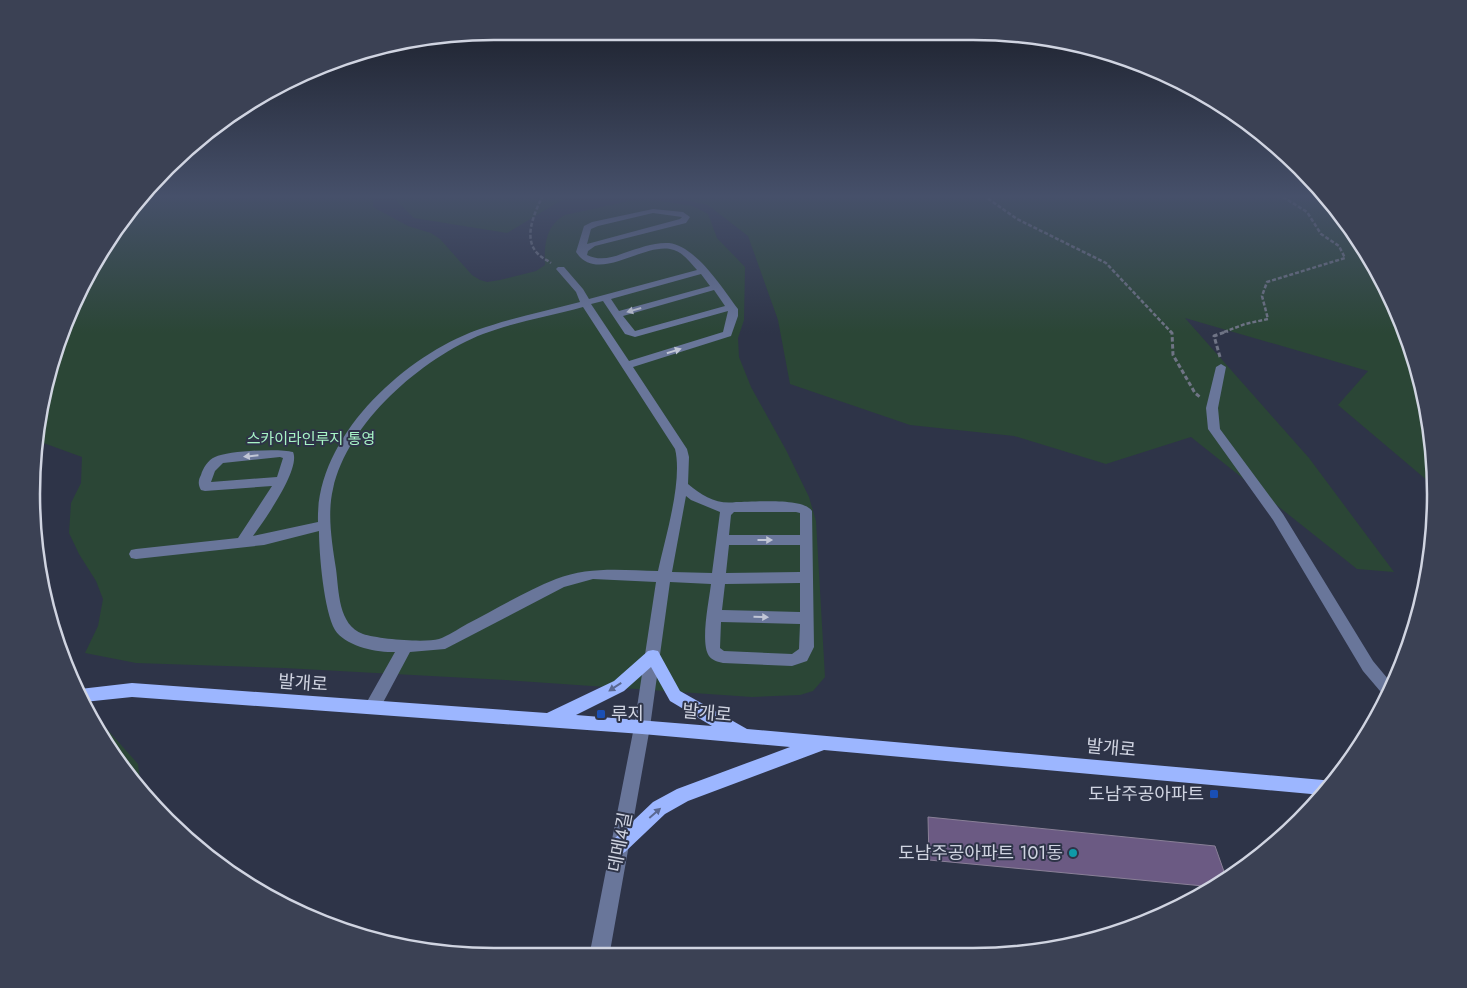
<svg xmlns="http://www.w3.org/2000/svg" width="1467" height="988" viewBox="0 0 1467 988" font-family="Jost,'Noto Sans KR',sans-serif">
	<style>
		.green { fill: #2b4636 }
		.building { fill: #6b5a83; stroke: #8a8098 }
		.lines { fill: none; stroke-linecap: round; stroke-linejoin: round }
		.path-far1 { stroke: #6f7485; stroke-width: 2.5; stroke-dasharray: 4 2; stroke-linecap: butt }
		.path { stroke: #6f7485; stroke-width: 3; stroke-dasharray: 4.5 2.5; stroke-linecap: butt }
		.minor { fill: #69769a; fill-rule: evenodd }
		.major { fill: #9cb6ff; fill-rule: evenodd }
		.oneway { fill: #c1c6d6 }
		.oneway2 { fill: #5a6891 }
		.transit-dot { fill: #1a4fb4; stroke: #2e3448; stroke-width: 2 }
		.culture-dot { fill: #0f9aa8; stroke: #2e3448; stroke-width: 2 }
		.labels { text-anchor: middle; stroke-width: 4; stroke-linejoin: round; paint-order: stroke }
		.park-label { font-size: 15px; fill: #a8f4c6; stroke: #2e3448 }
		.near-street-label { font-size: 18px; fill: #d0d4e1; stroke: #2e3448 }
		.near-poi-label { font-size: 18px; fill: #d0d4e1; stroke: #2e3448; text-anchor: end }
		.rim { fill: none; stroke: #d0d4e1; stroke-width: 2.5 }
	</style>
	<rect width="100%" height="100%" fill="#2e3448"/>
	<g class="green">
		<path d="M 146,195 L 224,195 C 233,203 246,199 257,195 L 373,195 L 373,207 L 408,226 L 431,233 L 440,239 L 472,275 L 480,280 L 487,282 L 500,280 L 536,271 L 545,265 C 544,245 546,225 565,215 L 633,200 L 648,199 L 693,206 L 708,214 L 717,238 L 745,267 L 744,320 L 738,338 L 739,357 L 751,387 L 786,450 L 809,497 L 816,521 L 825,677 L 813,691 L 800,695 L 752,697 L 505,680 L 284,668 L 136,663 L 85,653 L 98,626 L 103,599 L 96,581 L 79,554 L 69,533 L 71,503 L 81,483 L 82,457 L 38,441 L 66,317 L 127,212 Z"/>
		<polygon points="391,195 570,195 507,233 414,218"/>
		<polygon points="665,195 1323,195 1358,237 1400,317 1427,403 1435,487 1338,405 1368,371 1185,318 1309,458 1394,572 1357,569 1191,437 1106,464 1014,436 910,425 790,384 778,320 748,236 708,205"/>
		<polygon points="105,727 138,764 141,787 97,730"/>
	</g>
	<polygon class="building" points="928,817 1215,846 1227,880 1214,887 929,860"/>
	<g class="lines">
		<g class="path-far1">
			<path d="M 543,195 C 535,212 522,238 538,254 C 542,258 547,260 551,263"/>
			<polyline points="983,195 1017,219 1106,263 1171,332"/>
			<polyline points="1224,332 1245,324 1268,319 1262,296 1267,282 1345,258 1339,246 1321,234 1307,212 1280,195"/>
		</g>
		<g class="path">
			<polyline points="1170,331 1172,333 1173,355 1195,393 1200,397"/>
			<polyline points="1220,357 1214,336 1228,331"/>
		</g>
		<g class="minor">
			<path d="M 653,209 L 683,212 L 690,217 L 686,223 L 595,246 L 588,251 L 587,255 C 599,261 612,258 624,253 C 639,248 654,242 669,243 C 696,246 723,289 738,309 L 738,316 L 731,336 L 633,367 L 687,449 L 689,457 L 688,484 C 702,496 718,505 736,502 C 752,502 804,497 812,511 L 814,647 L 807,661 L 792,666 L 723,663 C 718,662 712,660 709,656 C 700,643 709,601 711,584 L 670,582 L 650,727 L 609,957 L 589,957 L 634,727 L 656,582 L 593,579 L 564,587 L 445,649 L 410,652 L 378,712 L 372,714 L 366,712 L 364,707 L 395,652 C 377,653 345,646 335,630 C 324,611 319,554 319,531 L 264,545 L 136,559 L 131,558 L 129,554 L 131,550 L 136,549 L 238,538 L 272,486 L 205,491 L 201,490 C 198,485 198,480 201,475 C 203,468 208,460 215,457 C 228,451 279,448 293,452 C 301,469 264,521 253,536 L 318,522 C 315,438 403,357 477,330 C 510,318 546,311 580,302 L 576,292 L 556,269 L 558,267 L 564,267 L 583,289 L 589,299 L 697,270 C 689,261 682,251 670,249 C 641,244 597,284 576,252 L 584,226 L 592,222 ZM 653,213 L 682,217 L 680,219 L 587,244 L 591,229 L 598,226 ZM 701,274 L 710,286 L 619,311 L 611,299 ZM 714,290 L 725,306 L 635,331 L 623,316 ZM 603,301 L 625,334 L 635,337 L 728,311 L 723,332 L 629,361 L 591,304 ZM 583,307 L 675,449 C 683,481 665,538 658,571 C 623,570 589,566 556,579 C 526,591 496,609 467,624 C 458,629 448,636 439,639 C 424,643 378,639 363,634 C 338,625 339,591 336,569 C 332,543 327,514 333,489 C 347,423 422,358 483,334 C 514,322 551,316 583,307 ZM 280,457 L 283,458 L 277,477 L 211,482 L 215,471 L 223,463 ZM 686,496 L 691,500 L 720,512 L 712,573 L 672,572 ZM 734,512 L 796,512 L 800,513 L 800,535 L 729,535 L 731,515 ZM 729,545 L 800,545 L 800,572 L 726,573 ZM 800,583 L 800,612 L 722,610 L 725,584 ZM 721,622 L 800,624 L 799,649 L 792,654 L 724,651 L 720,648 Z"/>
			<polygon points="1221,364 1226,367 1218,408 1220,429 1283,514 1373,661 1393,685 1386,698 1363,671 1273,520 1208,429 1206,408 1216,367"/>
		</g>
		<path class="major" d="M 653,650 L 658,651 L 680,691 L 747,729 L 1334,781 L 1322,795 L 824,750 L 688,801 L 665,814 L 625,852 L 619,855 L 613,852 L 610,846 L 613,840 L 653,802 L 677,789 L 790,747 L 642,734 L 132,697 L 84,702 L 80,689 L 132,683 L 547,713 L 614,681 L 648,651 ZM 651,667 L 670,701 L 712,726 L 576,715 L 624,691 Z"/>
	</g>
	<defs><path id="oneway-solid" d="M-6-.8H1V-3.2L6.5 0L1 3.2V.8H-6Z" transform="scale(1.25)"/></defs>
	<g class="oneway">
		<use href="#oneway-solid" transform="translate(634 310) rotate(164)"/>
		<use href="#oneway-solid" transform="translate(674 351) rotate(-17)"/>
		<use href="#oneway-solid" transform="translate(251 456) rotate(174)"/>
		<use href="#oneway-solid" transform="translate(765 540)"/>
		<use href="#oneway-solid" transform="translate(761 617) rotate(1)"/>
	</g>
	<g class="oneway2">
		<use href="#oneway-solid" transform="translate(615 687) rotate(147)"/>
		<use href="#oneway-solid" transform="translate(655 813) rotate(-41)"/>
	</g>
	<linearGradient id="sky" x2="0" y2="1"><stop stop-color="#191d28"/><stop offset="0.59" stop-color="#46506a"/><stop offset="1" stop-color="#46506a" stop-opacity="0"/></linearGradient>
	<rect width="1467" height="333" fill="url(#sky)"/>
	<g class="transit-dot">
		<rect x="596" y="709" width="10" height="10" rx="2.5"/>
		<rect x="1209" y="789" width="10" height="10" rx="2.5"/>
	</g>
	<circle class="culture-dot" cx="1073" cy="853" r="5"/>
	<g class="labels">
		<g class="park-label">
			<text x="311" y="444">스카이라인루지 통영</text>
		</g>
		<g class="near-street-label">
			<text transform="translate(303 683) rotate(4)" y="6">발개로</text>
			<text transform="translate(707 713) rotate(5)" y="6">발개로</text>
			<text transform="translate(1111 748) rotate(5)" y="6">발개로</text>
			<text transform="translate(620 842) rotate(-79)" y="6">데메4길</text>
		</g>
		<g class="near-poi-label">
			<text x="611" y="720" text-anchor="start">루지</text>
			<text x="1204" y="800">도남주공아파트</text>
			<text x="1063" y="859">도남주공아파트 101동</text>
		</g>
	</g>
	<path d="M0 0H1467V988H0ZM494 40H973A454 454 0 0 1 1427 494V494A454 454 0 0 1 973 948H494A454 454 0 0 1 40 494V494A454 454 0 0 1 494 40Z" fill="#3b4154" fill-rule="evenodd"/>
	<path class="rim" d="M494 40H973A454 454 0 0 1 1427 494V494A454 454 0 0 1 973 948H494A454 454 0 0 1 40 494V494A454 454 0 0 1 494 40Z"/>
</svg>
